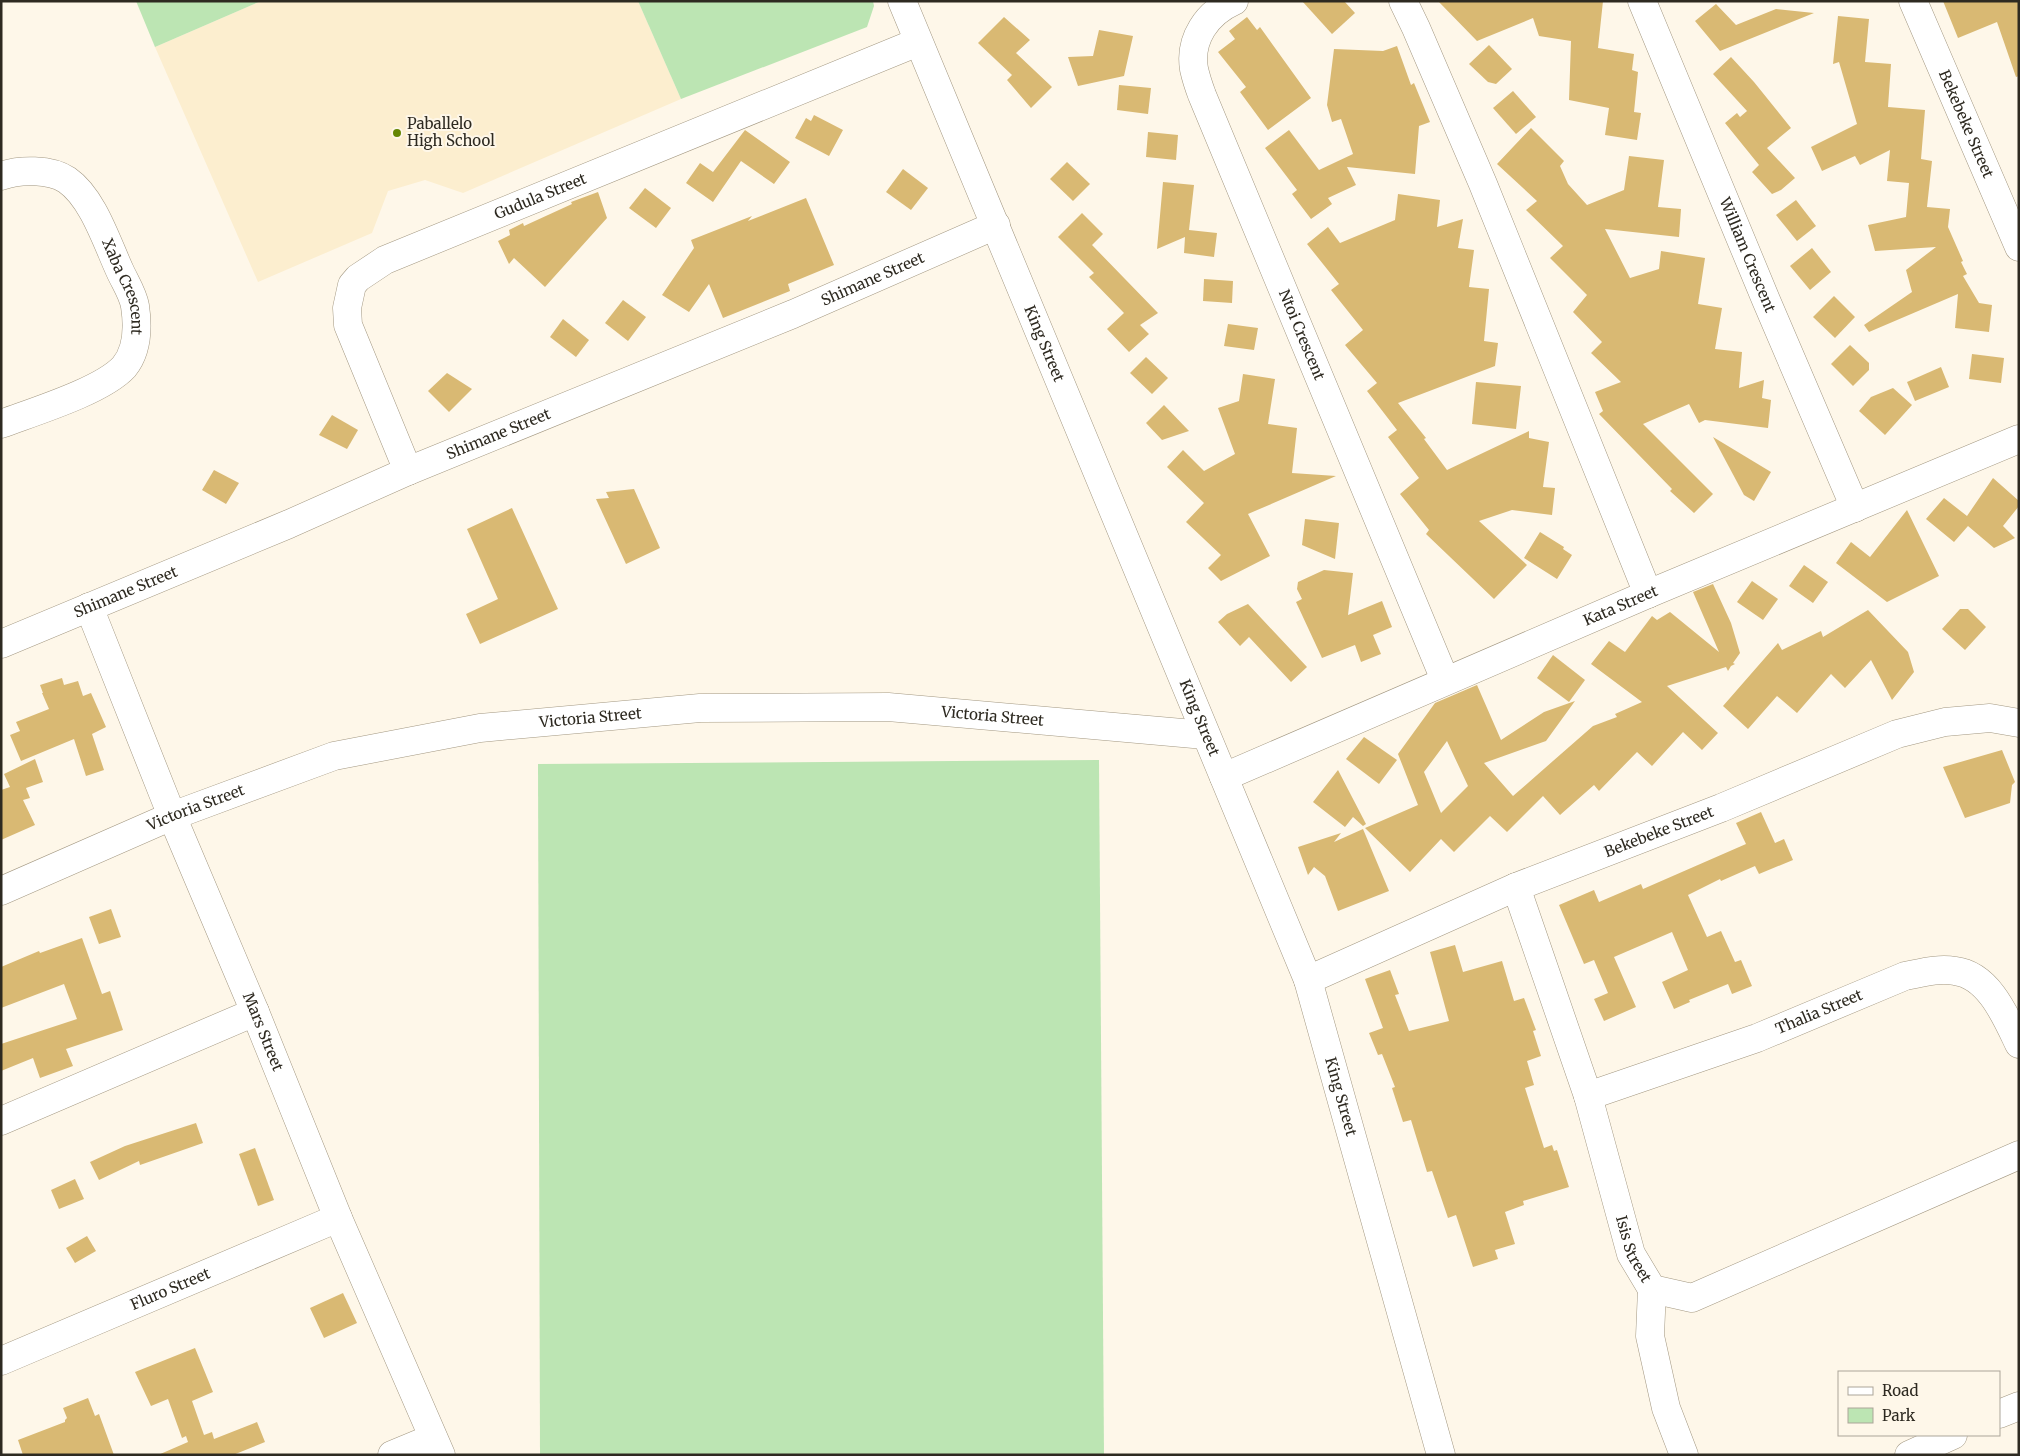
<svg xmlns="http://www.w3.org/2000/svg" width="2020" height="1456" viewBox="0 0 2020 1456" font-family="Merriweather,serif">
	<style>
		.built { fill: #fceecf }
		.green { fill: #bce5b3 }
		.building { fill: #d9b973; fill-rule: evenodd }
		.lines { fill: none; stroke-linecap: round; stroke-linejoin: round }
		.street-casing { stroke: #a39882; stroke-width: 29 }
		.street { stroke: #fff; stroke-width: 28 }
		.poi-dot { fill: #648603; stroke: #fef7e9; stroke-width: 2 }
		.labels { text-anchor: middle; stroke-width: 4; stroke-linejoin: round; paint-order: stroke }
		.poi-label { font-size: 15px; fill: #2e2a21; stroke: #fef7e9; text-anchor: start }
		.street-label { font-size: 15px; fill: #2e2a21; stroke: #fef7e9 }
	</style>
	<rect width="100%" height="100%" fill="#fef7e9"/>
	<polygon class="built" points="261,1 638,1 681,99 463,193 425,180 388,191 372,233 258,282 155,47"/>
	<g class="green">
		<polygon points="136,1 261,1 155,47"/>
		<polygon points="638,1 873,1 874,6 867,27 681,99"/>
		<polygon points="1099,760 1104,1455 540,1455 538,764"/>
	</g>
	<g class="building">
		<polygon points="1302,1 1344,1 1355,13 1332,34"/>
		<polygon points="1438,1 1603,1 1598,48 1634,54 1632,70 1638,72 1634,112 1641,113 1637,140 1605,135 1609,108 1569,100 1571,41 1539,36 1533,18 1477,41"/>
		<polygon points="1943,1 2019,1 2019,76 2016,77 1997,22 1958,38"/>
		<polygon points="1716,4 1736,25 1776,9 1814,13 1720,51 1695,21"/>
		<polygon points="1838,16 1869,19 1865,62 1891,64 1888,107 1925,110 1921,159 1932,161 1927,207 1950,209 1948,227 1963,261 1961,262 1967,274 1963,276 1979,303 1992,305 1989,332 1955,328 1958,294 1869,332 1864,325 1912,292 1906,270 1936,247 1875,251 1868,225 1906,217 1909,183 1887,181 1890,150 1860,165 1855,156 1822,171 1811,147 1857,124 1839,62 1833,64"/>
		<polygon points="1004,17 1030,40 1016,53 1052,87 1031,108 1007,80 1012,75 978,43"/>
		<polygon points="1247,17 1257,30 1260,27 1311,98 1268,130 1240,92 1246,87 1218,52 1235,39 1229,31"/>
		<polygon points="1099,30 1133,36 1124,76 1078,86 1068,57 1093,56"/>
		<polygon points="1489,45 1512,69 1496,84 1488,82 1469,64"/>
		<polygon points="1397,46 1411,85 1414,83 1430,122 1419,126 1415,174 1347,167 1356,185 1328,198 1332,204 1311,219 1292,194 1297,190 1265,148 1289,130 1319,170 1353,154 1341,119 1332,122 1327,105 1334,49 1383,51"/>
		<polygon points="1731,57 1754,82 1791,128 1767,148 1795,178 1781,190 1772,194 1752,172 1759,165 1725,123 1737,113 1740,117 1747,111 1713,74"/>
		<polygon points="1119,85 1151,88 1148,114 1117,110"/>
		<polygon points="1513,91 1536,117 1516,134 1493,108"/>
		<polygon points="814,115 843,130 829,156 795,138 806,118 811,121"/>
		<polygon points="1531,128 1564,161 1560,166 1568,184 1587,205 1624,190 1629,156 1664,160 1658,207 1681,209 1679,237 1605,229 1630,278 1659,269 1661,251 1705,258 1698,304 1722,308 1715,349 1742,352 1739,388 1764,380 1762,398 1771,400 1768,428 1705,420 1699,423 1689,404 1643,424 1713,494 1694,513 1670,491 1672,489 1599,414 1603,411 1595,392 1621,382 1591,353 1602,342 1573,312 1587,295 1550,258 1563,246 1526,210 1537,201 1497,164"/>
		<polygon points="745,130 790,162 774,184 741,161 713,202 686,183 700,163 713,172"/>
		<polygon points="1148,132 1178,135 1176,160 1146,157"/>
		<polygon points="1067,162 1090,184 1073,201 1050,179"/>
		<polygon points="903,169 928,188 911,210 886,192"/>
		<polygon points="1163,182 1194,185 1189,230 1217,233 1214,257 1184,253 1185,237 1157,249"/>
		<polygon points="645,188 671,208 656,228 629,208"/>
		<polygon points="598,192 607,218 545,287 514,258 509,264 498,241 510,235 509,230 523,223 524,226 572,204 571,202"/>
		<polygon points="1398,194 1440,200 1437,227 1463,219 1458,248 1474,250 1469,287 1489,289 1484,341 1498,343 1495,366 1398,403 1426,438 1424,439 1447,470 1529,431 1529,438 1549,442 1543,487 1555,488 1552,515 1512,510 1479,521 1527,565 1494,599 1426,534 1429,530 1400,494 1419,478 1388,437 1397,430 1367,391 1377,383 1345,345 1363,330 1331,290 1339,284 1307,244 1328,227 1340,243 1395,220"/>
		<polygon points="806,198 834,265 788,284 790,291 723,318 709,284 689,312 662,295 694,248 691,240 752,216 748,221"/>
		<polygon points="1796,200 1816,226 1797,241 1776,215"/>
		<polygon points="1082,213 1103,234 1092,245 1158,313 1140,325 1149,334 1129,352 1107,329 1124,313 1089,277 1094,273 1058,237"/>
		<polygon points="1812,248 1831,272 1810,290 1790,266"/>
		<polygon points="1204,279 1233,281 1232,303 1203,301"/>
		<polygon points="1834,296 1855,317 1835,338 1813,317"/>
		<polygon points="623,300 646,317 628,341 605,323"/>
		<polygon points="563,319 589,340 576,357 550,337"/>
		<polygon points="1228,324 1258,328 1254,350 1224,346"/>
		<polygon points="1850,345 1869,363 1869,370 1853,386 1831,364"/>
		<polygon points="1972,354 2004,358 2001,383 1969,379"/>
		<polygon points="1146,357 1168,378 1152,394 1130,373"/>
		<polygon points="1941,367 1949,387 1915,401 1907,382"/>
		<polygon points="447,373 472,389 449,412 428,391"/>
		<polygon points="1243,374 1275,379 1268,424 1297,428 1292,473 1336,476 1248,514 1270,556 1221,581 1208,568 1221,555 1186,522 1204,503 1167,467 1183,450 1204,471 1235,454 1218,408 1239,401"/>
		<polygon points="1476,382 1521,386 1516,429 1472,424"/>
		<polygon points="1893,388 1912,405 1885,435 1859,411 1871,397"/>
		<polygon points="1164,405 1189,431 1162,440 1146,423"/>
		<polygon points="332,415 358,430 347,449 319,435"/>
		<polygon points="1713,437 1771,472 1754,501 1744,495"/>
		<polygon points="214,470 239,483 226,504 202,490"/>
		<polygon points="1993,478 2019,501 2019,506 2003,526 2015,538 1994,548 1968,526 1954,542 1926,519 1944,498 1967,516"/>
		<polygon points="634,489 660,548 626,564 596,499 609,498 606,492"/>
		<polygon points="512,508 558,609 480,644 466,614 498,599 467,529"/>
		<polygon points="1907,510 1939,576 1887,602 1836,563 1851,542 1870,557"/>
		<polygon points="1305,519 1339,523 1335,559 1302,545"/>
		<polygon points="1540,532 1564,547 1563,549 1572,555 1557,579 1524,558"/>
		<polygon points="1804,565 1828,582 1813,603 1789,586"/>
		<polygon points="1324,570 1353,573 1348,615 1382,601 1392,627 1373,635 1381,654 1361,662 1355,645 1322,658 1296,602 1302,599 1297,589 1298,582"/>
		<polygon points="1752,581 1778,599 1763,620 1737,602"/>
		<path d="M 1713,584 L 1731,623 L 1740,653 L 1733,663 L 1735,664 L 1731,666 L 1728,671 L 1726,667 L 1667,686 L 1718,733 L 1702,750 L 1683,732 L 1652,766 L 1637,752 L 1599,791 L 1594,785 L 1560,815 L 1543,796 L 1507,832 L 1490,816 L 1454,852 L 1441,839 L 1410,872 L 1365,828 L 1418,805 L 1398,754 L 1435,703 L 1477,685 L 1501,740 L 1544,712 L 1575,701 L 1546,741 L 1484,763 L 1513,796 L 1593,726 L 1617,717 L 1615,714 L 1642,702 L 1591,664 L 1609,641 L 1625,652 L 1652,616 L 1657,620 L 1670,612 L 1719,652 L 1693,592 ZM 1447,741 L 1468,786 L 1441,813 L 1424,772 Z"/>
		<polygon points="1248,604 1307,667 1291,682 1249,637 1240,646 1218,622 1227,614"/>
		<polygon points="1960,609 1968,609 1986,627 1965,650 1942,629"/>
		<polygon points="1868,610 1908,652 1914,672 1892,700 1871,660 1845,688 1831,674 1797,713 1777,696 1748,729 1723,706 1778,643 1782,650 1821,631 1823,637"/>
		<polygon points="1553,655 1585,680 1569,702 1537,678"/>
		<polygon points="62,678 64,685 78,681 83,696 91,693 106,727 92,734 104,770 86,776 74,739 21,761 10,735 20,731 16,722 49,709 42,693 43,693 40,685"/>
		<polygon points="1364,737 1397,760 1379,784 1346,759"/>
		<polygon points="2002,750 2015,782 2012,785 2010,803 1965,818 1943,767"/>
		<polygon points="35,759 43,782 26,788 30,798 23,800 35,825 1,840 1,790 10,787 4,774"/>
		<polygon points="1338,770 1366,824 1363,826 1353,817 1345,827 1313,802"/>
		<polygon points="1761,812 1775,843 1784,839 1793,860 1759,874 1755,866 1721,881 1720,879 1688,895 1707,937 1721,931 1735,962 1741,960 1752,986 1732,994 1728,984 1689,1000 1690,1002 1674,1009 1662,982 1688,970 1672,932 1614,957 1636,1007 1604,1021 1594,999 1608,993 1594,960 1584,964 1559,905 1594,890 1599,902 1641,884 1643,889 1746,844 1736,823"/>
		<polygon points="1363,829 1389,891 1338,911 1325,876 1314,867 1308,875 1298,847 1341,833 1334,842"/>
		<polygon points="111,909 121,937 99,944 89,917"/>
		<polygon points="82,938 102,994 110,991 123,1030 66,1049 73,1066 40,1078 33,1058 1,1071 1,1044 77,1019 64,984 1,1008 1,967 39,951 40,953"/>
		<polygon points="1455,945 1463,972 1502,961 1514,1001 1524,998 1536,1030 1533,1031 1541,1056 1527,1061 1534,1085 1525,1088 1544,1148 1552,1145 1554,1151 1557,1150 1569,1187 1523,1201 1524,1205 1505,1212 1515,1244 1495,1250 1498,1259 1473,1267 1456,1215 1448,1218 1432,1171 1427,1172 1411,1120 1403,1122 1392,1088 1395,1087 1382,1054 1378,1055 1369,1033 1383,1028 1365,979 1390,970 1399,994 1395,995 1409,1031 1449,1021 1430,952"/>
		<polygon points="196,1123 203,1143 140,1165 139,1161 99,1180 90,1162 125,1146"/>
		<polygon points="255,1148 274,1200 258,1206 239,1154"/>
		<polygon points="75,1179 84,1199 59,1209 51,1190"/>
		<polygon points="87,1236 96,1251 75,1263 66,1248"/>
		<polygon points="343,1293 357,1323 324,1338 310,1308"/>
		<polygon points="195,1348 213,1392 192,1401 204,1435 212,1432 214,1439 257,1422 265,1442 233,1455 158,1455 188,1442 186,1436 182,1438 168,1399 151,1406 135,1372"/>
		<polygon points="88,1398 95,1416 99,1414 114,1455 23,1455 18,1440 65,1422 65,1420 67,1418 63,1408"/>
	</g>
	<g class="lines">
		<g class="street-casing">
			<g id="street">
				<path id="s1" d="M 902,1 L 1308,980 L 1441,1455"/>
				<path id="s2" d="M 1234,1 C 1207,13 1189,39 1194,69 C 1196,78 1199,87 1202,95 L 1445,680"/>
				<polyline points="1403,1 1416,28 1483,184 1648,594"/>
				<path id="s3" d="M 1642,1 L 1766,300 L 1855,508"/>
				<path id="s4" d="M 1913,1 L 2019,247"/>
				<path id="s5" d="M 1,176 C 19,169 51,169 67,180 C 93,198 107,243 120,271 C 125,282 133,294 135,306 C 138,326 138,350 124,367 C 102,391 33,412 1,424"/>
				<path id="s6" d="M 408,471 L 348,325 L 347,308 L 352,285 L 358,278 L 385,260 L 918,42"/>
				<path id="s7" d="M 89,607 L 172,816 L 255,1012 L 338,1218 L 441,1455"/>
				<path id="s8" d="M 1,644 L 289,524 L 408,471 L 793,314 L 996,225"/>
				<path id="s9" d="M 1224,777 L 1648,594 L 2019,439"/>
				<path id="s10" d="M 1516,887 L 1588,1096 L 1631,1254 L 1652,1289 L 1692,1298 L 2019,1155"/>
				<path id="s11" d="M 1,891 L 172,816 L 334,756 L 480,728 L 700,708 L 888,707 L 1205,735"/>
				<path id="s12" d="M 1308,980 L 1516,887 L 1721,808 L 1897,734 L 1945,722 L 1990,718 L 2019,723"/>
				<path id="s13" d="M 1588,1096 L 1757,1038 L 1905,976 C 1921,973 1938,968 1955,971 C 1989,975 2006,1017 2019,1044"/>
				<polyline points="1,1121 255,1012"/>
				<polyline points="1652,1289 1650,1336 1666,1408 1684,1455"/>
				<path id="s14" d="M 1,1361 L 338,1218"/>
				<polyline points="1999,1414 2019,1406"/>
				<polyline points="392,1455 433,1438"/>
				<polyline points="1909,1455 1953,1435"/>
			</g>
		</g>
		<use href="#street" class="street"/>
	</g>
	<circle class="poi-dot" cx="397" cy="133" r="5"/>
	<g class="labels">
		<g class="poi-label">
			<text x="407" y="129">Paballelo<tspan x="407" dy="17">High School</tspan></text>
		</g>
		<g class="street-label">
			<text dy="5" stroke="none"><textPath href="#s4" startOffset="134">Bekebeke Street</textPath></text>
			<text dy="5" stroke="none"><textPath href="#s6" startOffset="408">Gudula Street</textPath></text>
			<text dy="5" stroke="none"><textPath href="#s3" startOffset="275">William Crescent</textPath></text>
			<text dy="5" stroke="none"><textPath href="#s8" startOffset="945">Shimane Street</textPath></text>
			<text dy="5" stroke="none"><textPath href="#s5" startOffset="191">Xaba Crescent</textPath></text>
			<text dy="5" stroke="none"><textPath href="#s2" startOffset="372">Ntoi Crescent</textPath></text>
			<text dy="5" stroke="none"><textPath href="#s1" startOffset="371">King Street</textPath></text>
			<text dy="5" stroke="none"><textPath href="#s8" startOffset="540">Shimane Street</textPath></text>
			<text dy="5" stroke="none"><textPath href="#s8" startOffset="135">Shimane Street</textPath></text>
			<text dy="5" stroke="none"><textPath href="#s9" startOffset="432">Kata Street</textPath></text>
			<text dy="5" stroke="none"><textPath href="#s11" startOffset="1022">Victoria Street</textPath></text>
			<text dy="5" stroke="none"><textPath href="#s11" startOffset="619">Victoria Street</textPath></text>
			<text dy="5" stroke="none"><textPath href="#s1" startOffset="776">King Street</textPath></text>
			<text dy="5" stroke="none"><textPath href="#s11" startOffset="212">Victoria Street</textPath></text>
			<text dy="5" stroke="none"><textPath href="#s12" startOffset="381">Bekebeke Street</textPath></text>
			<text dy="5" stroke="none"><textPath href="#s13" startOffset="246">Thalia Street</textPath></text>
			<text dy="5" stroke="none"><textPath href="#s7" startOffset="459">Mars Street</textPath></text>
			<text dy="5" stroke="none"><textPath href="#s1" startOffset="1181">King Street</textPath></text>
			<text dy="5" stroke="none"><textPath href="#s10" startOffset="381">Isis Street</textPath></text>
			<text dy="5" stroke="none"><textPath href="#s14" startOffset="184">Fluro Street</textPath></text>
		</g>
	</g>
	<rect width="2020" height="1456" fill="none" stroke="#2e2a21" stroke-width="5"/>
	<rect x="1838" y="1371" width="162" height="65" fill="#fef7e9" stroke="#aba599"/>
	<rect x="1848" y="1387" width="25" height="8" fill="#ffffff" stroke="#aba599"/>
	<text x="1882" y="1396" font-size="15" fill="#2e2a21">Road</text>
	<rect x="1848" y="1408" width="25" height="15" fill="#bce5b3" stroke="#aba599"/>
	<text x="1882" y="1421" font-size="15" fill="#2e2a21">Park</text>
</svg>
